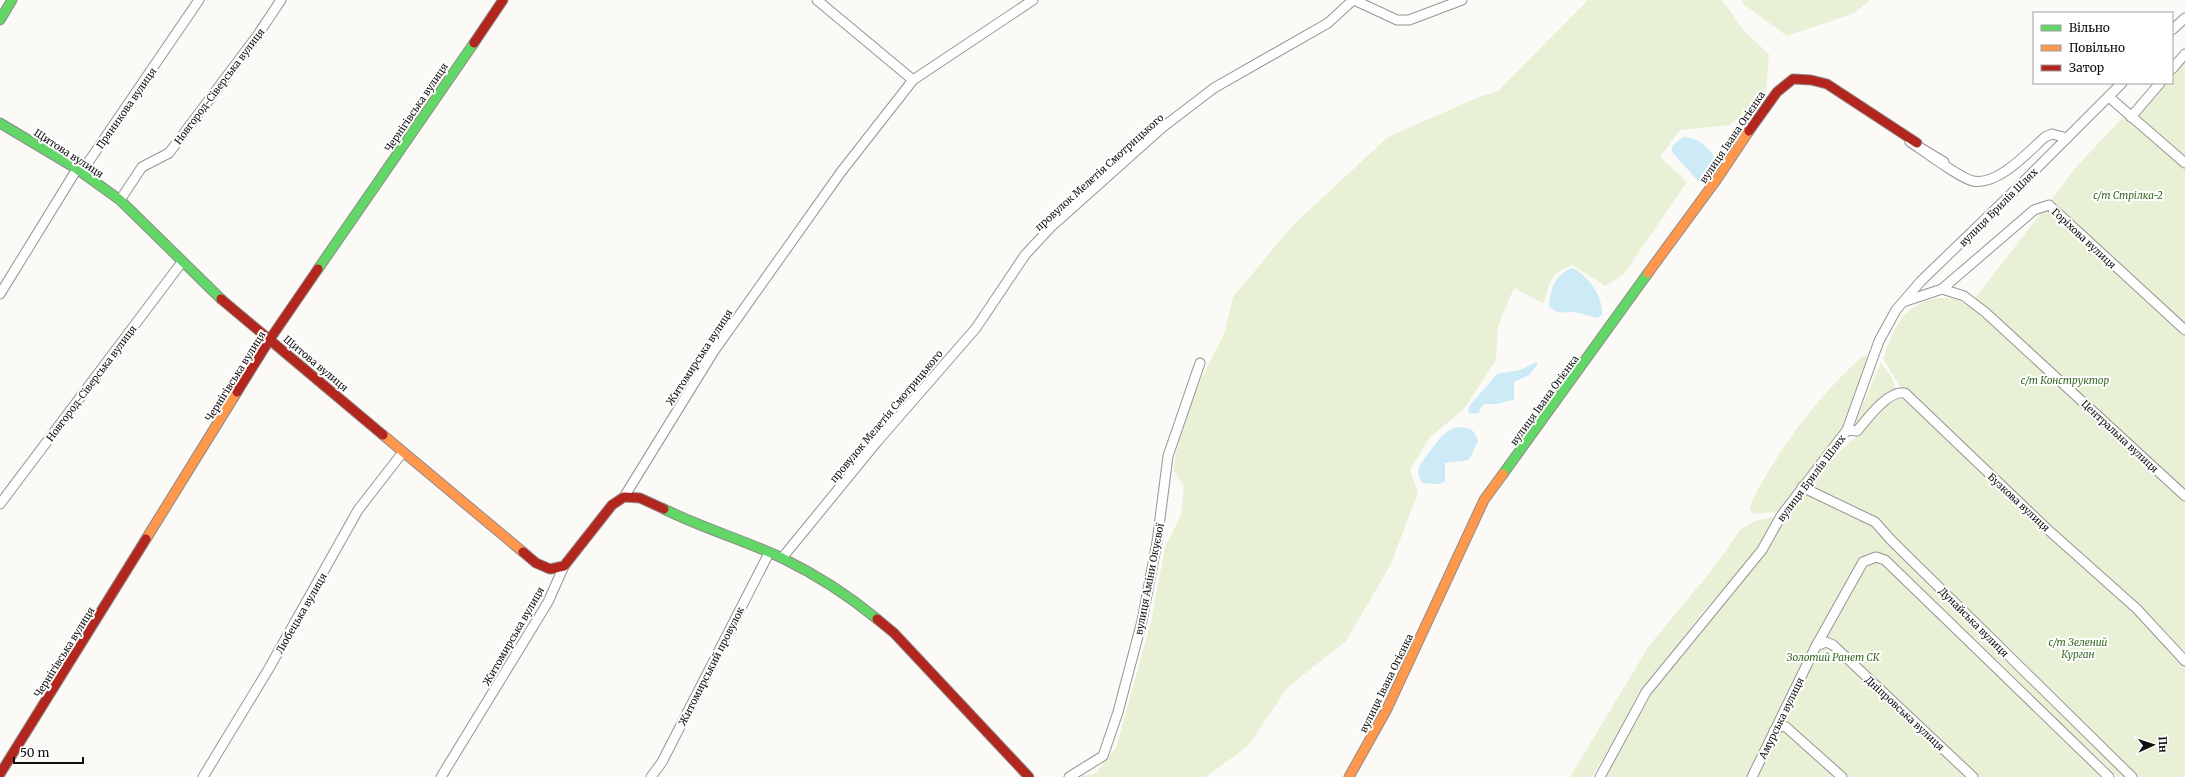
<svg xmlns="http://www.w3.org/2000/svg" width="2185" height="777" viewBox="0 0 2185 777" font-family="Merriweather,serif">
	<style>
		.green { fill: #e8f1d6 }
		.water { fill: #ccebf6 }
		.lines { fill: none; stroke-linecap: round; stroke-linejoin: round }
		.street-casing { stroke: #969594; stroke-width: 11 }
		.fast-casing { stroke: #8d8c8a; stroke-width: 11 }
		.slow-casing { stroke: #8d8c8a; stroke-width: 11 }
		.jam-casing { stroke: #8d8c8a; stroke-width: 11 }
		.street { stroke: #fffefe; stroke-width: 9 }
		.fast { stroke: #63d668; stroke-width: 9 }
		.slow { stroke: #ff974d; stroke-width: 9 }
		.jam { stroke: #b3261e; stroke-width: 9 }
		.labels { text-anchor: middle; stroke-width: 4; stroke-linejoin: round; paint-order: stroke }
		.street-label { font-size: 10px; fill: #101010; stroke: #fff }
		.park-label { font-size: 10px; font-style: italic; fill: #34681f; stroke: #fff }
	</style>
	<rect width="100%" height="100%" fill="#fcfaf6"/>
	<g class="green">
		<path d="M 1588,0 L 1722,0 L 1746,33 L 1769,54 L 1766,91 L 1730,125 L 1680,130 L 1660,157 L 1687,182 L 1623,275 L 1605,286 L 1572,265 C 1550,273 1549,283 1544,304 L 1514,288 L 1498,326 L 1496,360 L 1464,409 L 1430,437 L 1410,470 L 1418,493 L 1390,566 L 1346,641 L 1288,687 L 1248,746 L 1206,777 L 1071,777 L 1095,774 L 1116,748 L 1151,621 L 1165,547 L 1181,515 L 1184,486 L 1173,469 L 1181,429 L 1199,383 L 1224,334 L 1233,297 L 1293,225 L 1388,137 L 1479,97 L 1498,91 Z"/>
		<polygon points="1742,0 1870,0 1855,13 1787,36 1742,3"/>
		<path d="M 2185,52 L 2185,777 L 2118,777 L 2084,744 L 2114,777 L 1604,777 L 1650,692 L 1721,608 L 1773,539 L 1817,474 L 1903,391 L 1883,359 C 1888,345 1893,329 1903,317 C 1919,298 1948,291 1969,306 L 2078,165 L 2155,83 L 2172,83 L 2172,65 Z"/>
		<path d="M 1865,355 L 1869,357 L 1842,431 L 1781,511 L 1754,514 L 1750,509 L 1751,503 C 1774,457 1803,417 1838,380 C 1847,371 1855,362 1865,355 Z"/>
		<polygon points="1881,363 1891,376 1896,389 1855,428 1857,418"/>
		<polygon points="1772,517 1774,520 1762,546 1705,609 1645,688 1592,777 1570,777 1649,646 1711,571 1741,529 1755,521"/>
	</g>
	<g class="water">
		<path d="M 1683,137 C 1699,137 1713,150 1717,165 L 1709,181 L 1704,183 L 1699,182 L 1672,152 L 1672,146 Z"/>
		<path d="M 1573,268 C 1589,278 1603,295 1602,315 L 1597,318 C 1590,317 1585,314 1578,313 C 1565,309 1561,318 1549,306 C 1550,289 1556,273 1573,268 Z"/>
		<path d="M 1536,362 L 1538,364 L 1529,375 L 1514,382 L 1514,400 C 1508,400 1503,403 1497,404 C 1487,405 1482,401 1479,413 L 1471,414 L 1468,412 L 1470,405 L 1497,374 L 1520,370 Z"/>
		<path d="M 1459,427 C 1470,427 1475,430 1478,441 L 1469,460 L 1445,463 L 1445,482 L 1439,484 L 1423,483 C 1412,469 1423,462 1431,450 C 1440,438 1444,430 1459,427 Z"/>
	</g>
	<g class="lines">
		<g class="street-casing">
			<g id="street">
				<polyline points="817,0 913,80"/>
				<polyline points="1354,0 1397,20 1409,20 1462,0"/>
				<polyline points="2172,30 2185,18"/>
				<polyline points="2172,69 2185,54"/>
				<polyline points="2109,97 2185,163"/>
				<polyline points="2131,117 2160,83"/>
				<path d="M 1910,142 C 1923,150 1961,179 1973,181 C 1998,186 2028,152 2045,137 L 2052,134 L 2067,138"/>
				<polyline points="1911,142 1944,162"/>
				<polyline points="120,200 142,167 169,153 257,36 281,0"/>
				<polyline points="1942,289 1964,296 1985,312 2185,496"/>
				<polyline points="0,294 77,169 87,164 199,0"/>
				<polyline points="1906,301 1942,289 2034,210 2049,205 2185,330"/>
				<path d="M 1847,430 L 1857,431 C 1867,419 1889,389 1905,393 L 2045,527 L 2137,609 L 2185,661"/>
				<polyline points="1802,487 1875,522 1891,540 2132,777"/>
				<polyline points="624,497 714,351 841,172 913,80 1033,0"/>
				<polyline points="0,504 182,262"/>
				<polyline points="782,558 876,443 976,328 1025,255 1051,227 1163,127 1214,88 1328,23 1353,0"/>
				<polyline points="1816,646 1826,642 1833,645 1973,777"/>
				<polyline points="1774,731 1781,726 1786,727 1842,777"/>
				<polyline points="203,777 268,670 358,510 403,452"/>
				<polyline points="441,777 548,602 564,566"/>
				<polyline points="651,777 662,762 769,553"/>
				<polyline points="1069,777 1103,756 1118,712 1142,621 1157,542 1168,456 1200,363"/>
				<polyline points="1600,777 1646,692 1762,550 1781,516 1847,430 1879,341 1896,310 1921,281 2008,197 2122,83"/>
				<polyline points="1752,777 1816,646 1863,562 1876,557 1885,560 2109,777"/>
			</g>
		</g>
		<g class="fast-casing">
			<g id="fast">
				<polyline points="0,20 12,0"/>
				<polyline points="0,123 77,169 120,200 221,299"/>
				<polyline points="318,269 474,43"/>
				<polyline points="1503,474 1648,273"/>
				<path d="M 664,509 C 702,528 744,540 782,558 C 817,575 848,595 877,619"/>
			</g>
		</g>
		<g class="slow-casing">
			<g id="slow">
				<polyline points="1648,273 1717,179 1749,131"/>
				<polyline points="383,435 523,552"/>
				<polyline points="146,539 237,392"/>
				<polyline points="1349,777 1387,709 1484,500 1503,474"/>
			</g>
		</g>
		<g class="jam-casing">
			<g id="jam">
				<polyline points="474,43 503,0"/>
				<polyline points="1749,131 1777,92 1793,79 1811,80 1827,84 1917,143"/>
				<polyline points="221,299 383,435"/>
				<polyline points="237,392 270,339 318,269"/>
				<polyline points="523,552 536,563 550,569 564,566 612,505 624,497 640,498 664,509"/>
				<polyline points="877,619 894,633 1029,777"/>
				<polyline points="0,774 146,539"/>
			</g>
		</g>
		<use href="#street" class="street"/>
		<use href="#fast" class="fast"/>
		<use href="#slow" class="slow"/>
		<use href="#jam" class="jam"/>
	</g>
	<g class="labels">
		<g class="street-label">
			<text transform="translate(219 86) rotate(-53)" y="4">Новгород-Сіверська вулиця</text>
			<text transform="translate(416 107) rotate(-56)" y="4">Чернігівська вулиця</text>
			<text transform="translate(126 108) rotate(-55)" y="4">Пряникова вулиця</text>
			<text transform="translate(1732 137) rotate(-56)" y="4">вулиця Івана Огієнка</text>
			<text transform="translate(69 153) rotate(33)" y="4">Щитова вулиця</text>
			<text transform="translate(1099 172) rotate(-42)" y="4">провулок Мелетія Смотрицького</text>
			<text transform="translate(1998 207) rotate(-45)" y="4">вулиця Брилів Шлях</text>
			<text transform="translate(2084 238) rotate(43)" y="4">Горіхова вулиця</text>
			<text transform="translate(699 357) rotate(-57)" y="4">Житомирська вулиця</text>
			<text transform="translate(316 363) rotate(40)" y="4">Щитова вулиця</text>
			<text transform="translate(235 376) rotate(-58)" y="4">Чернігівська вулиця</text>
			<text transform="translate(91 383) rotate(-53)" y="4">Новгород-Сіверська вулиця</text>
			<text transform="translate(1544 400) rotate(-54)" y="4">вулиця Івана Огієнка</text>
			<text transform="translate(886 416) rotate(-50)" y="4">провулок Мелетія Смотрицького</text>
			<text transform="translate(2120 436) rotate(43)" y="4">Центральна вулиця</text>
			<text transform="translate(1811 478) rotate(-53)" y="4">вулиця Брилів Шлях</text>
			<text transform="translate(2019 502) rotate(43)" y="4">Бузкова вулиця</text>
			<text transform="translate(1149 579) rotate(-79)" y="4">вулиця Аміни Окуєвої</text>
			<text transform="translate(301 613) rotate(-60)" y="4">Любецька вулиця</text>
			<text transform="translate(1974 622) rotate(45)" y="4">Дунайська вулиця</text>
			<text transform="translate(513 636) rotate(-60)" y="4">Житомирська вулиця</text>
			<text transform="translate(64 652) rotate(-58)" y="4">Чернігівська вулиця</text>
			<text transform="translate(711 666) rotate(-63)" y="4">Житомирський провулок</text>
			<text transform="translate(1386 683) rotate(-64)" y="4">вулиця Івана Огієнка</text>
			<text transform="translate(1905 713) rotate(43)" y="4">Дніпровська вулиця</text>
			<text transform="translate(1781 718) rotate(-64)" y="4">Амурська вулиця</text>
		</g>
		<g class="park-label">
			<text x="2128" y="199">с/т Стрілка-2</text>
			<text x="2065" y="384">с/т Конструктор</text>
			<text x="2078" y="646">с/т Зелений<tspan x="2078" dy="12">Курган</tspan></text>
			<text x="1833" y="661">Золотий Ранет СК</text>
		</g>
	</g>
	<rect x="2033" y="12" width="140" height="72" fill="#ffffff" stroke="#9f9f9f"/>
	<rect x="2041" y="25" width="20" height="6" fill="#63d668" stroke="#9f9f9f"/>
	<text x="2069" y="32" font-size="12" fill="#101010">Вільно</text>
	<rect x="2041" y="45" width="20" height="6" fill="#ff974d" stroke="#9f9f9f"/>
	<text x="2069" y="52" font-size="12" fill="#101010">Повільно</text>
	<rect x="2041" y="65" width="20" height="6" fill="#b3261e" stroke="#9f9f9f"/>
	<text x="2069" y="72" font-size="12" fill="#101010">Затор</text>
	<g transform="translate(2153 745) rotate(87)" stroke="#ffffff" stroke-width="3" paint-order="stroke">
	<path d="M0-3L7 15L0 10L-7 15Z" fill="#101010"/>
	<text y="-6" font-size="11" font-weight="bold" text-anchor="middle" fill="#101010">Пн</text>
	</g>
	<path d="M14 757v6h69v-6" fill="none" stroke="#101010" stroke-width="2"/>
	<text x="20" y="757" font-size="12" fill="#101010" stroke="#ffffff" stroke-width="3" paint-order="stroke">50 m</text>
</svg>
